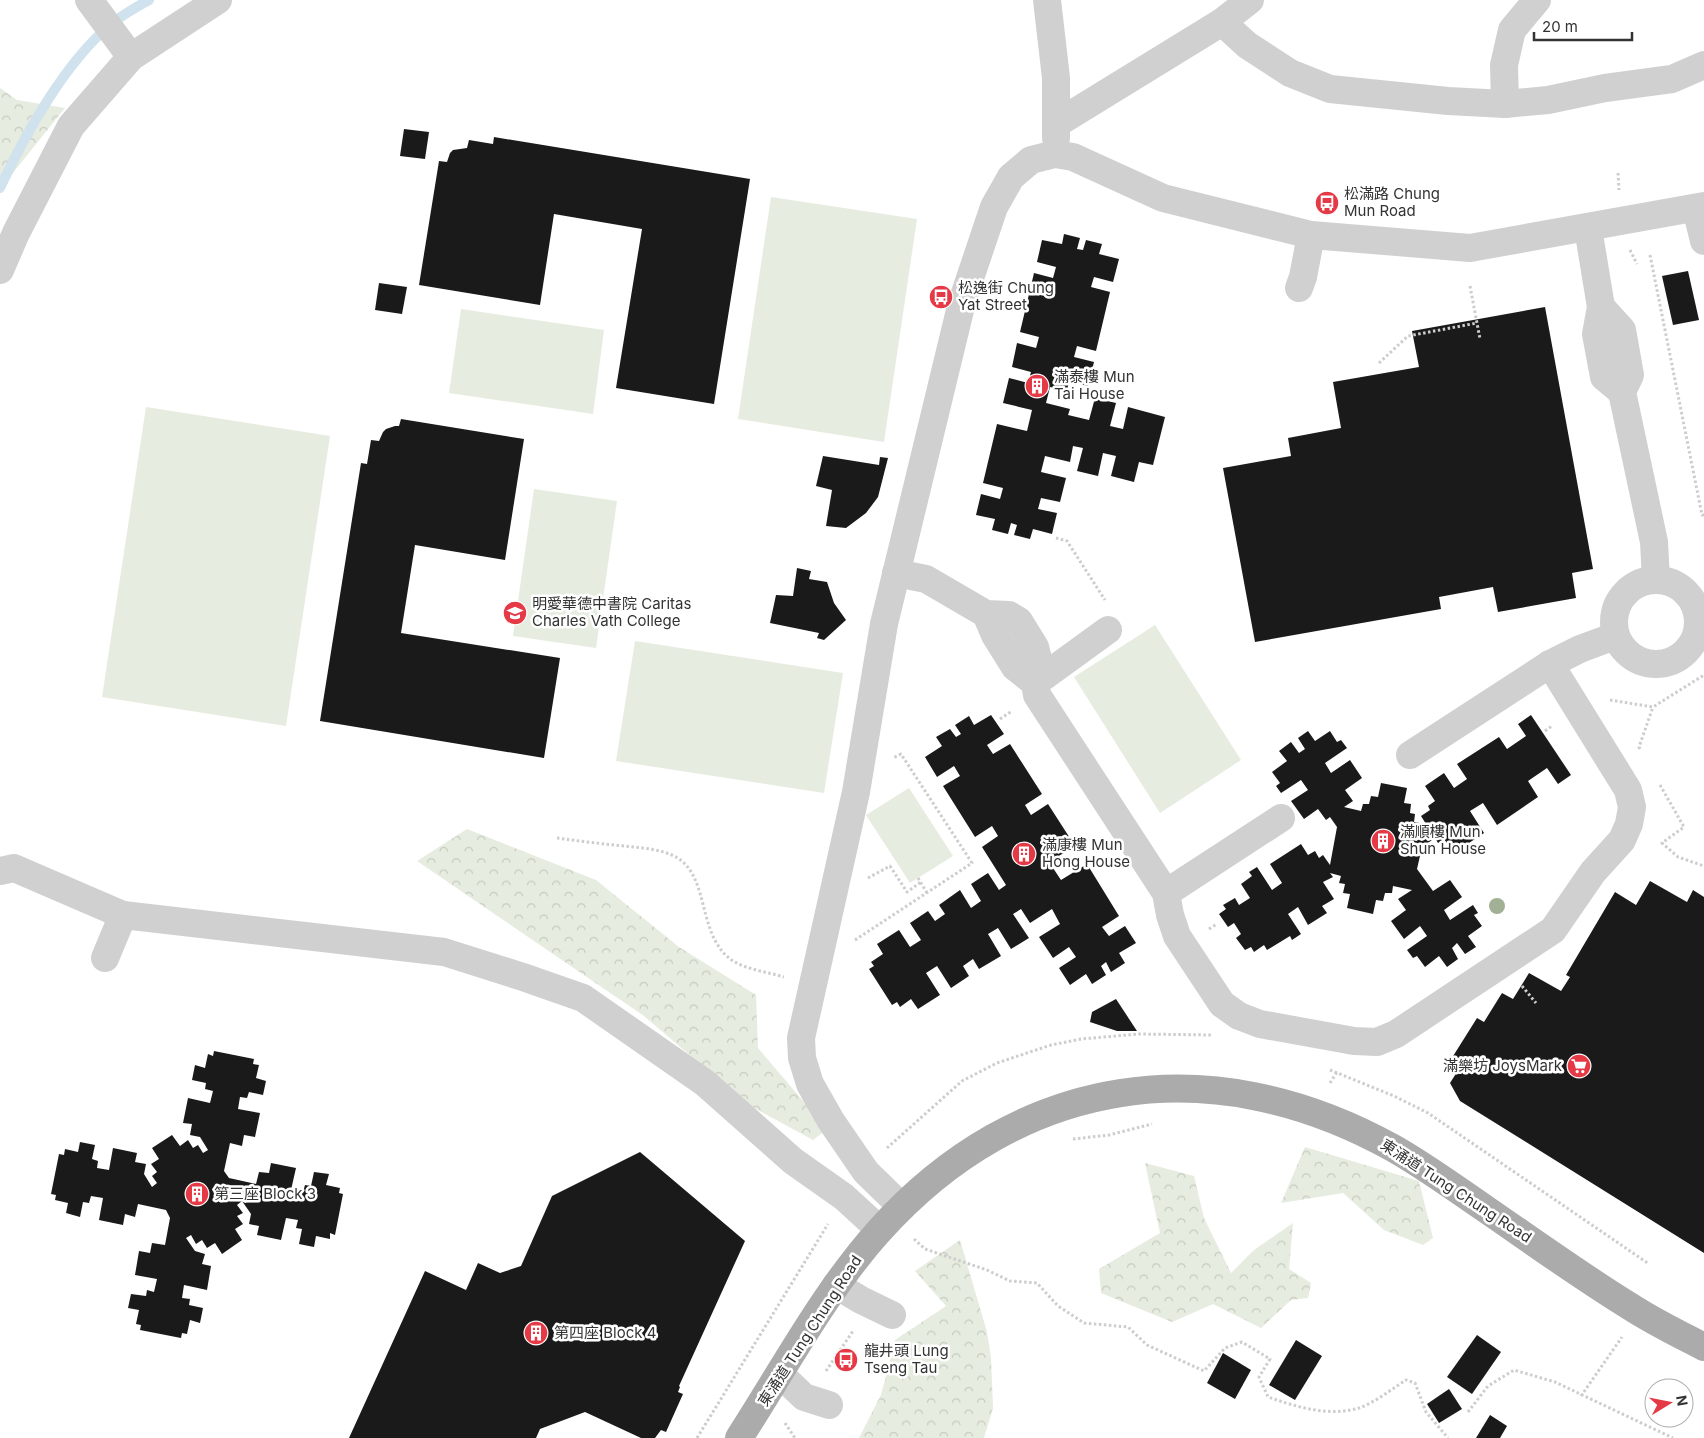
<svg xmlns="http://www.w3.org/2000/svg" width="1704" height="1438" viewBox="0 0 1704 1438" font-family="Inter,'Noto Sans TC',sans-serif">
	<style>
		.grass { fill: #e6ecdf }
		.forest { fill: url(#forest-crowns) }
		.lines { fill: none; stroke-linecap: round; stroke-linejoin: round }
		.stream { stroke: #cfe2ee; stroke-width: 10 }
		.building { fill: #1a1a1a }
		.path { stroke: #cdcdcd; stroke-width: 3; stroke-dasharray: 2.5 2.5; stroke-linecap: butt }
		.minor { stroke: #d0d0d0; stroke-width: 28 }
		.major { stroke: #ababab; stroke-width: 28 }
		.tree { fill: #a2b095 }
		.labels { text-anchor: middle; stroke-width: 5; stroke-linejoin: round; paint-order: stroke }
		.poi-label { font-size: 15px; fill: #333; stroke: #fff; text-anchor: start }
		.street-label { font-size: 15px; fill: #333; stroke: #fff }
	</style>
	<defs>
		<pattern id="forest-crowns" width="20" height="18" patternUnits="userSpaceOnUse" patternTransform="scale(1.25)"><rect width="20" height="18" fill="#e6ecdf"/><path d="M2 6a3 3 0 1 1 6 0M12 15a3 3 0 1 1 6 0" fill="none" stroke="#c6cbc0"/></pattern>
	</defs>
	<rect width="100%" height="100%" fill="#fff"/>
	<g class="grass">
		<polygon points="771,197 917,219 884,442 738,419"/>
		<polygon points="461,309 604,330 593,414 449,393"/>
		<polygon points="146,407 330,436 286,726 102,697"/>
		<polygon points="534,489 617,501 596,648 513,636"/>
		<polygon points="1155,625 1241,760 1160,813 1074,677"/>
		<polygon points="635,641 843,673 824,793 616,761"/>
		<polygon points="909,788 953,856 910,883 866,815"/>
	</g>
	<g class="forest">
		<polygon points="0,88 17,100 65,108 0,189"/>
		<polygon points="467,829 596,880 679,947 756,995 758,1048 827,1129 813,1140 747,1104 644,1016 417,861"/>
		<polygon points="1305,1147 1419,1181 1433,1238 1423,1245 1384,1230 1343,1193 1281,1203"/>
		<polygon points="1145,1163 1194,1176 1204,1218 1231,1273 1254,1250 1293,1223 1289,1269 1311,1283 1308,1298 1291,1300 1261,1328 1213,1304 1172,1322 1101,1293 1099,1269 1160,1233"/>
		<polygon points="960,1240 987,1332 991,1358 993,1408 984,1438 859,1438 881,1395 895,1340 946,1306 915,1271"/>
	</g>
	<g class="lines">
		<path class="stream" d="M 0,188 C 25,134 65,63 110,25 C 122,15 136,7 149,0"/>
	</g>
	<g class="building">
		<polygon points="404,129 429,132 425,159 400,156"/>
		<polygon points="494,137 750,179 714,404 616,388 642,229 554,214 540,305 419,285 439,161 447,162 450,153 453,150 467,148 469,140 493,144"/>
		<polygon points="1064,234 1080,238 1077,249 1083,250 1086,240 1102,244 1099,254 1119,259 1113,282 1094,277 1091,287 1110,292 1096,351 1077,346 1074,357 1094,362 1088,386 1069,381 1067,391 1050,387 1046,403 1070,409 1068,415 1089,420 1095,398 1116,403 1110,426 1123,429 1128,407 1165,417 1153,465 1139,462 1134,482 1111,476 1116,456 1103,453 1098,476 1077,471 1083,448 1073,446 1070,462 1045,456 1041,472 1066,478 1060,502 1041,498 1038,509 1057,513 1052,534 1033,529 1030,539 1014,535 1017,525 1011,523 1008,534 992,530 995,519 976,515 981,494 1000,499 1003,488 983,483 997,424 1027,431 1032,410 1003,403 1009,378 1028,383 1031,372 1012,367 1017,343 1036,348 1039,337 1020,332 1034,273 1053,278 1056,267 1037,262 1042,240 1062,244"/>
		<polygon points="1688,271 1699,320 1673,325 1662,276"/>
		<polygon points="379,283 407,287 402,314 375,310"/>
		<polygon points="1545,307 1593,569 1572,573 1576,598 1498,612 1493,587 1439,597 1441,609 1255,642 1223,468 1291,456 1288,438 1341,428 1333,382 1419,367 1412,331"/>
		<polygon points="401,419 524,439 505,560 415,545 401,633 560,658 544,758 320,721 361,463 367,464 371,440 379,441 383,432 386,429 395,426 399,426"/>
		<polygon points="823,456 879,465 880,457 888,458 878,497 866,513 846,528 826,526 832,490 816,486"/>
		<polygon points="797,568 811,571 809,579 827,582 834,603 846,620 824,640 817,638 819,633 770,623 776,595 793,596"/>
		<polygon points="991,715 1004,734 987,745 993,754 1010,744 1042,794 1025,805 1031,815 1048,804 1075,846 1049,862 1061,880 1087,864 1119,916 1102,927 1109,936 1125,926 1136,943 1119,953 1125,963 1111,972 1106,962 1101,966 1106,975 1092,984 1086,974 1070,985 1059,968 1076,957 1069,947 1053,958 1039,937 1060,924 1052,909 1030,923 1021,909 1013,914 1029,938 1011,949 998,928 988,934 1001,956 979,969 973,959 963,966 969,976 951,988 937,966 926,973 940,995 918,1009 911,999 900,1007 897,1002 892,1005 869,969 874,966 871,962 883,954 877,944 899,930 910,947 921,940 910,923 928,911 935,921 945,914 939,905 960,890 971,908 981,901 971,884 988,873 999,890 1006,885 982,847 998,836 992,826 975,837 943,786 960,776 954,766 937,777 925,757 942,746 936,737 950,729 956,737 961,734 955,725 969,716 974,725"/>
		<polygon points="1531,715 1571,775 1558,784 1547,768 1528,781 1538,797 1497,825 1483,803 1470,811 1484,833 1454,853 1444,839 1438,843 1435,838 1422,847 1417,869 1433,891 1450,880 1462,897 1444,910 1450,920 1473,905 1478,913 1474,915 1482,926 1468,936 1476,947 1465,954 1457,943 1452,948 1458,959 1447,967 1439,956 1425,967 1417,956 1413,958 1407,950 1427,936 1420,926 1404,939 1391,921 1406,910 1398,899 1412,890 1393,886 1392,893 1385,893 1383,901 1376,900 1373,914 1347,908 1350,894 1343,893 1345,884 1339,883 1341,876 1330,873 1333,877 1323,882 1334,899 1322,906 1327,913 1308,925 1298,907 1288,914 1301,934 1292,940 1290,936 1267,950 1264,945 1254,952 1251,947 1245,950 1236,938 1241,934 1234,923 1228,927 1219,914 1226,909 1223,905 1235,898 1239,905 1250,898 1241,884 1252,876 1249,872 1257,867 1272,890 1282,883 1270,864 1301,844 1308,855 1315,851 1319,858 1323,855 1330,865 1337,827 1330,817 1326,820 1318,809 1304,819 1291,801 1308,790 1301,780 1281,793 1276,786 1280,783 1272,772 1287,761 1279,751 1291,742 1299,753 1305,749 1298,738 1308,731 1315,741 1330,731 1337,742 1341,740 1347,748 1325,763 1331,773 1350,760 1362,778 1345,790 1353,801 1344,807 1361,811 1363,804 1369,804 1371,796 1378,797 1381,783 1407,788 1404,803 1411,804 1410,813 1415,814 1414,822 1426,824 1421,816 1430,810 1428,806 1435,801 1425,786 1444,773 1454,788 1467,779 1457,764 1499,737 1507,749 1526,736 1518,724"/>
		<polygon points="1650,881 1687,902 1693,890 1704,897 1704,1253 1460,1101 1450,1083 1457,1072 1450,1061 1477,1018 1484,1022 1502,993 1513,999 1529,973 1561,991 1570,977 1566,975 1615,892 1636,905"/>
		<polygon points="1116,999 1137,1031 1117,1031 1090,1022 1092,1012"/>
		<polygon points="214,1051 254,1059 253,1064 259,1065 256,1078 266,1081 263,1095 249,1092 247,1098 240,1097 238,1109 260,1113 255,1137 244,1135 242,1146 230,1143 224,1171 229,1178 256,1184 259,1172 269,1173 271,1163 296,1168 291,1190 303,1192 305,1185 311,1186 314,1172 329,1174 326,1185 340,1188 339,1193 343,1194 335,1235 330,1233 330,1239 316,1236 314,1247 299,1244 302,1229 296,1228 298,1220 286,1218 281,1240 257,1235 259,1226 249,1224 251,1214 242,1201 237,1205 243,1213 237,1216 243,1224 235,1229 242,1240 222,1254 215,1243 207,1248 202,1240 196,1244 191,1235 186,1238 195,1251 205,1254 202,1264 211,1266 207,1290 184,1285 182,1298 190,1299 189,1305 203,1308 200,1323 190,1320 187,1334 182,1333 181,1338 140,1330 141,1325 136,1324 139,1310 128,1308 131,1294 146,1296 147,1290 154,1292 157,1279 135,1275 139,1251 150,1253 152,1243 165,1245 170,1218 166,1210 138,1204 135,1217 125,1214 123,1225 99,1220 103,1198 91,1196 89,1203 83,1202 80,1217 66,1213 68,1203 55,1200 56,1195 51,1194 59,1154 64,1155 65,1149 78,1152 80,1142 95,1145 92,1159 98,1161 97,1168 109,1170 113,1148 137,1153 135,1162 146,1164 144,1174 152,1187 157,1183 152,1176 157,1172 151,1164 159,1159 152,1148 172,1135 180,1146 188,1140 193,1148 198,1145 203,1153 208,1150 200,1137 190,1135 192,1124 183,1123 188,1098 210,1103 213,1091 205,1089 206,1083 192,1080 195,1065 205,1068 208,1054 213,1056"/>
		<polygon points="640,1152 745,1241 679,1386 680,1387 678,1392 683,1394 666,1432 661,1430 655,1438 641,1438 585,1412 540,1429 536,1438 349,1438 425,1271 466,1290 478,1263 500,1273 521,1266 552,1196"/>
		<polygon points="1477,1335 1501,1352 1472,1394 1447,1377"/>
		<polygon points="1296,1340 1322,1356 1295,1400 1269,1385"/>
		<polygon points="1223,1353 1251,1370 1235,1399 1207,1383"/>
		<polygon points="1449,1389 1462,1409 1439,1423 1427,1404"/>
		<polygon points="1490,1415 1507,1426 1500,1438 1476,1438"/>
	</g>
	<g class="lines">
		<g class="path">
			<polyline points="1618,173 1619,190"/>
			<polyline points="1630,250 1637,264"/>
			<polyline points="1650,255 1702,515 1704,515"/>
			<polyline points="1470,286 1480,339"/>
			<polyline points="1379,363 1408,336 1477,323"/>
			<polyline points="1056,538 1067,541 1105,600"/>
			<polyline points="1610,700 1653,707 1704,675"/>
			<polyline points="1000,719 1012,711"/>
			<polyline points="1545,731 1552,726"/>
			<polyline points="1640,749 1639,747 1653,707"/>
			<polyline points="1660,785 1684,827 1662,843 1678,857 1704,866"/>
			<path d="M 557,838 C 579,841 602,844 625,846 C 642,848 661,849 676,857 C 711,877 696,936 733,961 C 748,970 768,972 784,977"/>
			<polyline points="868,878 890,866 907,892 921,882"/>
			<polyline points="918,878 927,893"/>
			<polyline points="1209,929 1217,924"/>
			<polyline points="855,940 972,863 901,754 893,758"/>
			<polyline points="1522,986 1536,1003"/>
			<polyline points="1330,1070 1394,1096 1428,1113 1649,1264"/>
			<polyline points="1330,1083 1337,1072"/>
			<polyline points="1073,1139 1109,1135 1152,1124"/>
			<polyline points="887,1148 962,1081 997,1063 1051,1045 1081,1039 1139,1034 1212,1035"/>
			<path d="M 914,1239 L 925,1249 L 987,1270 L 1010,1281 L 1037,1283 L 1058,1306 L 1084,1323 L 1128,1327 L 1147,1345 L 1204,1371 L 1225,1348 L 1242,1342 L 1270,1359 L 1259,1377 L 1268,1397 C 1297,1407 1329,1417 1359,1408 C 1374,1403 1392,1389 1406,1380 L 1415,1383 L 1426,1412 L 1448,1438"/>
			<polyline points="826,1371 853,1331"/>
			<polyline points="1581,1396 1622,1337"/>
			<polyline points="1468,1412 1488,1386 1514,1370 1555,1382 1673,1438"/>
			<polyline points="785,1423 795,1438"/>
			<polyline points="697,1438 828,1224"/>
		</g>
		<g class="minor">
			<polyline points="89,0 131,57"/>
			<polyline points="1047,0 1056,78 1056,138"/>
			<polyline points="1250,0 1222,22 1247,45 1290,73 1330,89 1448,101 1505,104 1548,100 1605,88 1672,79 1704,65"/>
			<polyline points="1505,104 1504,65 1512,30 1537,0"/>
			<polyline points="1056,124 1222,22"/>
			<polyline points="1696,208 1704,241"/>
			<polyline points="1588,228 1601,307 1596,334 1604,377 1622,392"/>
			<polyline points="0,270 16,233 71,126 131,57 218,0"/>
			<polyline points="1299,288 1303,277 1311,235"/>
			<polyline points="1601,307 1622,330 1630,375 1622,392 1654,542 1656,580"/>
			<polyline points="896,573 926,579 986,614 1009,615 1019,621 1035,647 1039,663 1035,683 1037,695 1166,893 1170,915 1177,936 1222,1004 1239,1016 1260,1024 1354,1041 1377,1042 1396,1034 1553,930 1593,872 1622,840 1629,824 1632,807 1628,790 1550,664"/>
			<circle cx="1656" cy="622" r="42"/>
			<polyline points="986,614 995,635 1015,667 1035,683"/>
			<polyline points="1035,683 1108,630"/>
			<polyline points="1410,755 1550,664 1580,649 1615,636"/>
			<polyline points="0,871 14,868 123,915 444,952 523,977 583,998 705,1083 793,1161 844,1197 880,1230"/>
			<polyline points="1166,893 1281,818"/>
			<polyline points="105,958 123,915"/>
			<polyline points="902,1207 866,1172 831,1121 810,1084 802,1058 801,1038 856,792 884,624 962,302 994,207 1011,177 1031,160 1055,154 1073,157 1163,198 1311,235 1470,248 1704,206"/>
			<polyline points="836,1285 861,1300 892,1315"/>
			<polyline points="780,1374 804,1397 829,1405"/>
		</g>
		<path class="major" d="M 739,1438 C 783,1370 825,1291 879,1231 C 1019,1075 1211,1047 1393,1148 C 1425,1166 1456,1189 1487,1210 C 1535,1243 1582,1277 1631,1307 C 1654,1322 1679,1334 1704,1347"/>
	</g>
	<circle class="tree" cx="1497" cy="906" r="8"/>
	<defs>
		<g id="bus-disc" transform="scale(1.25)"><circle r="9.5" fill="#e63946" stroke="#fff"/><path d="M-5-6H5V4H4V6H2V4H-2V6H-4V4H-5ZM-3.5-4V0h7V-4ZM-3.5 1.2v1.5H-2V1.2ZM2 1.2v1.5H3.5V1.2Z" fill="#fff"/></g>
		<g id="building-disc" transform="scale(1.25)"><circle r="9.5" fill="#e63946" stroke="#fff"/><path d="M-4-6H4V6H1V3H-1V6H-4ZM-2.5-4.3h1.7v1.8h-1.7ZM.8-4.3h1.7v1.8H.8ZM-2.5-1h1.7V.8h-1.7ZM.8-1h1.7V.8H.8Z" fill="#fff"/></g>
		<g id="school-disc" transform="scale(1.25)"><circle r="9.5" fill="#e63946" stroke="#fff"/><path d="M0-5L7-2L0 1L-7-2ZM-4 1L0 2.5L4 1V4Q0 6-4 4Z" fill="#fff"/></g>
		<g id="supermarket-disc" transform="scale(1.25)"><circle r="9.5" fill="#e63946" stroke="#fff"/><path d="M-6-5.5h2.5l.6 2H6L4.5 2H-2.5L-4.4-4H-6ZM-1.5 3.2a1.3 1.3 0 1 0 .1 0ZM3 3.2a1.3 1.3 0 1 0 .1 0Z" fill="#fff"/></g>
	</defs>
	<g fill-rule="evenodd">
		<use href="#bus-disc" x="1327" y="203"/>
		<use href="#bus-disc" x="941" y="297"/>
		<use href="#building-disc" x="1037" y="386"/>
		<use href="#school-disc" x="515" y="613"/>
		<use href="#building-disc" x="1383" y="841"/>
		<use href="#building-disc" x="1024" y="854"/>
		<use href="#supermarket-disc" x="1579" y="1066"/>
		<use href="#building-disc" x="197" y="1194"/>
		<use href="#building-disc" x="536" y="1333"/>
		<use href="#bus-disc" x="846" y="1360"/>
	</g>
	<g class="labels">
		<g class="poi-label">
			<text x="1344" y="199">松滿路 Chung<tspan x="1344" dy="17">Mun Road</tspan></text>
			<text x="958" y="293">松逸街 Chung<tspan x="958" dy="17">Yat Street</tspan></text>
			<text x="1054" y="382">滿泰樓 Mun<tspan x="1054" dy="17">Tai House</tspan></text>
			<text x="532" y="609">明愛華德中書院 Caritas<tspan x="532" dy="17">Charles Vath College</tspan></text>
			<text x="1400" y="837">滿順樓 Mun<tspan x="1400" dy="17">Shun House</tspan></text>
			<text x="1042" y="850">滿康樓 Mun<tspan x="1042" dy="17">Hong House</tspan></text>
			<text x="1562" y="1071" text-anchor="end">滿樂坊 JoysMark</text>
			<text x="214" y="1199">第三座 Block 3</text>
			<text x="554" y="1338">第四座 Block 4</text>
			<text x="864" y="1356">龍井頭 Lung<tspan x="864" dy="17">Tseng Tau</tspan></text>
		</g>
		<g class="street-label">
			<text transform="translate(1456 1191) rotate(33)" y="5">東涌道 Tung Chung Road</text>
			<text transform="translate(810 1331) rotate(-57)" y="5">東涌道 Tung Chung Road</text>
		</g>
	</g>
	<g transform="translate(1669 1403) rotate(80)"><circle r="24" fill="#ffffff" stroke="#adadad"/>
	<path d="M0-4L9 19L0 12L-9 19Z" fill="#e63946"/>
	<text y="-8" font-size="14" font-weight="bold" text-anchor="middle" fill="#333333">N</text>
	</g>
	<path d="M1534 32v8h98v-8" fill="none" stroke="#333333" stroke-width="2.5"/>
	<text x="1542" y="32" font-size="15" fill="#333333" stroke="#ffffff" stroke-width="4" paint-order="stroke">20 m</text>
</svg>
